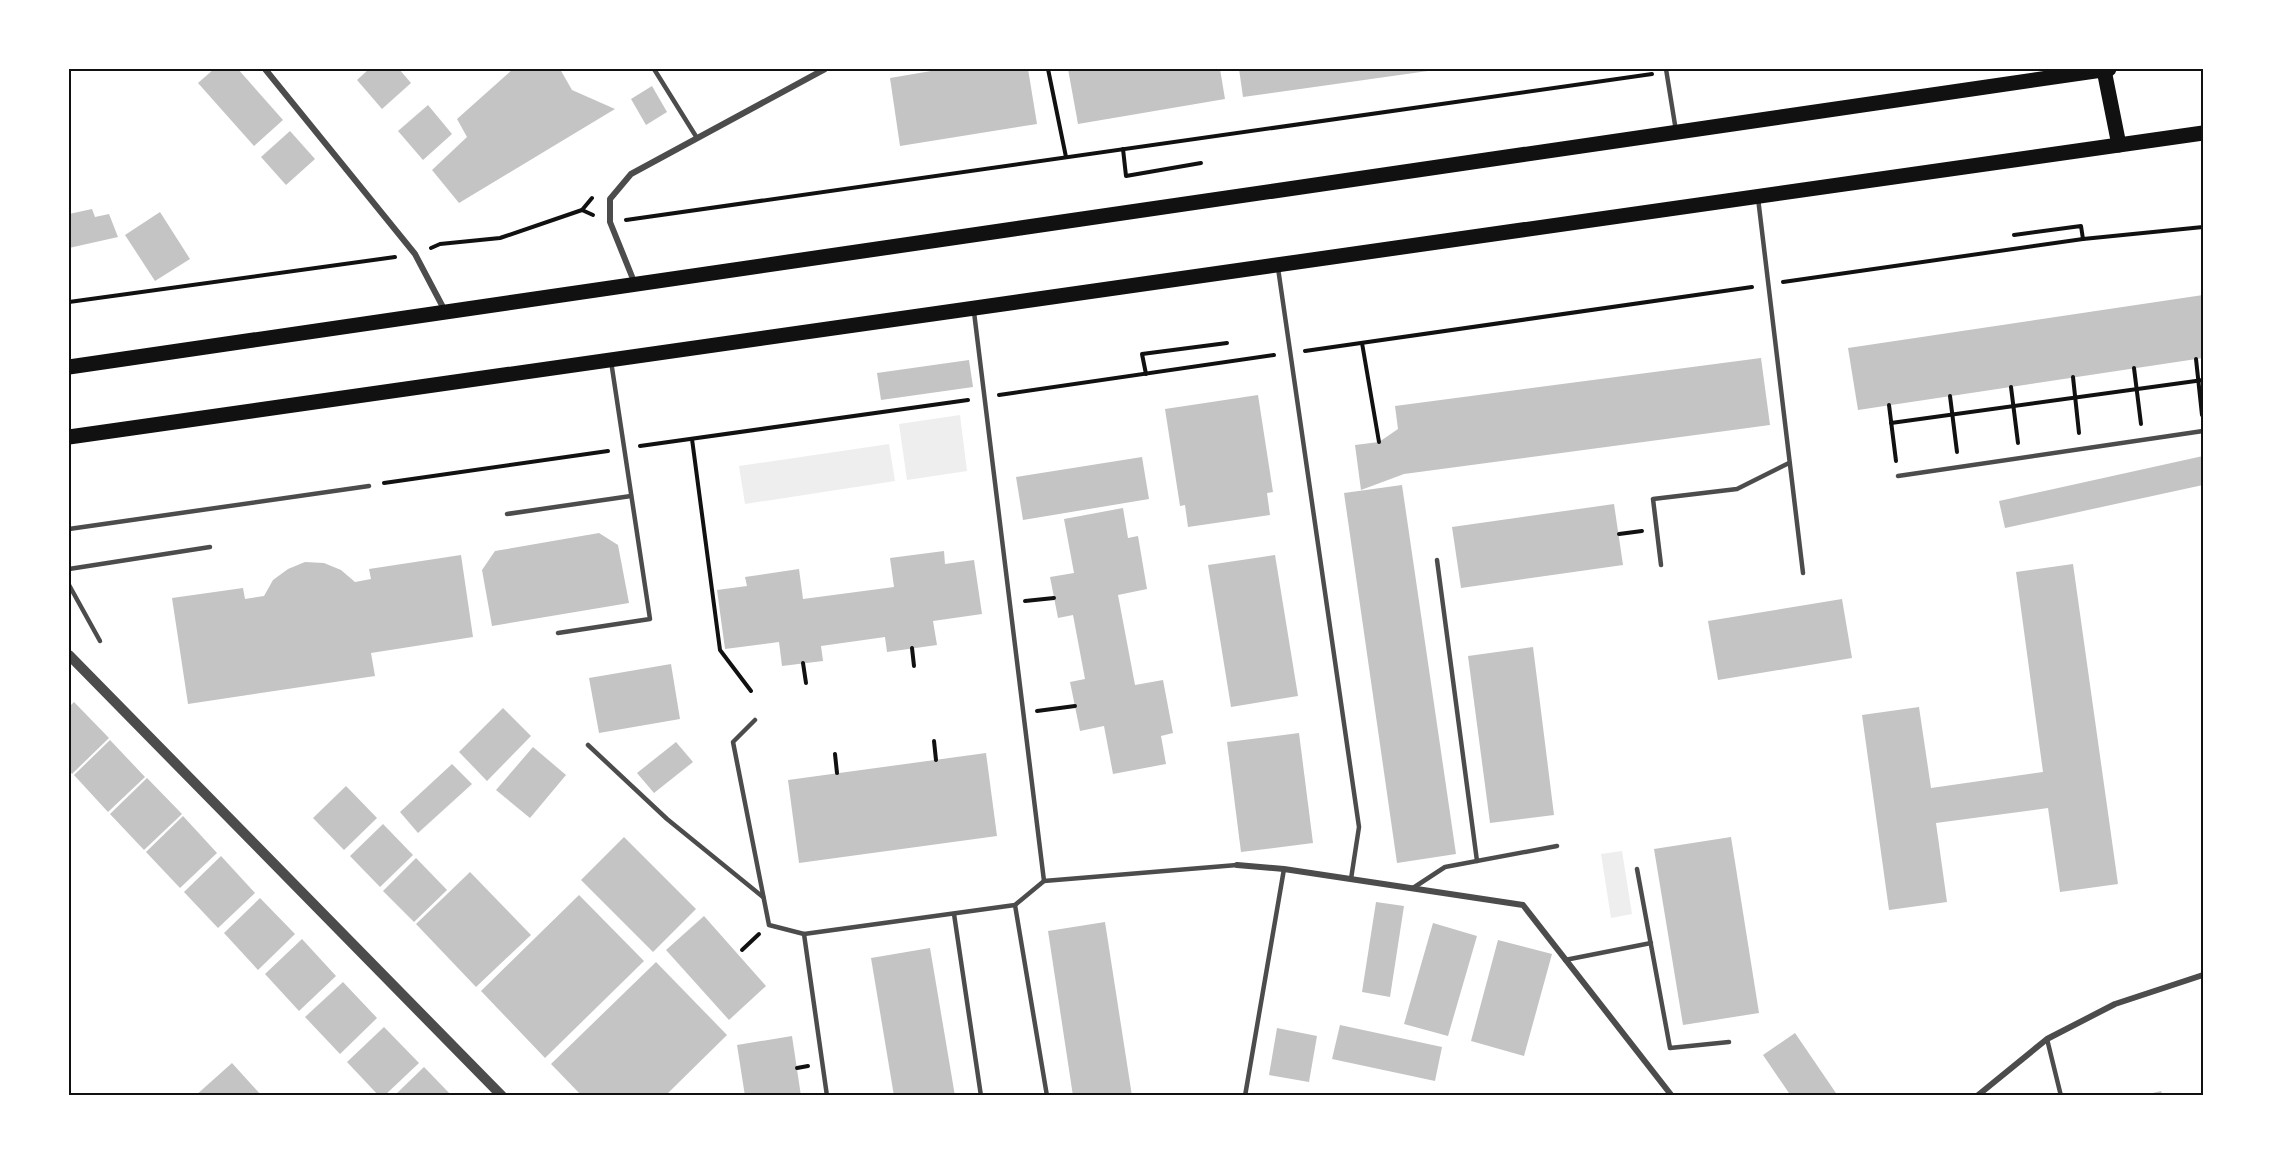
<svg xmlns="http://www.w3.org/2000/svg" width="2272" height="1165" viewBox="0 0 2272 1165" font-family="Rubik,sans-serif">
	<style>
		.green { fill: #eee }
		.building { fill: #c4c4c4 }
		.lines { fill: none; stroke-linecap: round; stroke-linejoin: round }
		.path { stroke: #111; stroke-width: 4 }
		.service { stroke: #4c4c4c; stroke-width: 4.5 }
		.minor { stroke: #4c4c4c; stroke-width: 6 }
		.tertiary { stroke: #4c4c4c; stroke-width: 10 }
		.primary { stroke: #111; stroke-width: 15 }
		.neatline { fill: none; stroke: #111; stroke-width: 2 }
	</style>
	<rect width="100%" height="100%" fill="#fff"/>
	<g class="green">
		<polygon points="960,415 967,471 907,480 899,424"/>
		<polygon points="889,444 895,481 745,504 739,466"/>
		<polygon points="1622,851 1632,914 1611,918 1601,854"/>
	</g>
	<g class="building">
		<polygon points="214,69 238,69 283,120 254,146 198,83"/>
		<polygon points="369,69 399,69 411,83 382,109 357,80"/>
		<polygon points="513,69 560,69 572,90 615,109 459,203 432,170 467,137 457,119"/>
		<polygon points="943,69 1028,69 1037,124 900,146 890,78"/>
		<polygon points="1068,69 1220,69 1225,99 1078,124"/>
		<polygon points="1239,69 1435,69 1435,70 1243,97"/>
		<polygon points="652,86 667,112 646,125 631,99"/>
		<polygon points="428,105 452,134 423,160 398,131"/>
		<polygon points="290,131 315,159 286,185 261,157"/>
		<polygon points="92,209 95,217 109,214 118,237 69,248 69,214"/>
		<polygon points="160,212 190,259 155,281 125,235"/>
		<polygon points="2203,295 2203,358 1858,410 1848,348"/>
		<polygon points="1761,358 1770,425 1404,474 1361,490 1355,445 1379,442 1398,429 1395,406"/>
		<polygon points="969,360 973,387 881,400 877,373"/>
		<polygon points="1258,395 1273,492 1267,493 1270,515 1188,527 1185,505 1180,506 1165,409"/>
		<polygon points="2203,456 2203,485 2005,528 1999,501"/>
		<polygon points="1142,457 1149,499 1023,520 1016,477"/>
		<polygon points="1402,485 1456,854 1397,863 1344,493"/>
		<polygon points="1614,504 1623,565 1461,588 1452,527"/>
		<polygon points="1123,508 1128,538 1138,536 1147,589 1118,595 1135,685 1163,680 1173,733 1161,736 1166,764 1113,774 1104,726 1080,731 1070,682 1085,679 1073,615 1058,618 1050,577 1074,573 1064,519"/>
		<polygon points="599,533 618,545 629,603 492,626 482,570 495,551"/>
		<polygon points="944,551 945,564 974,560 982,614 933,621 937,645 887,652 885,637 821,646 823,661 782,666 779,642 725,649 717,590 747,586 745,577 799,569 803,599 894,587 890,558"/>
		<polygon points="461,555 473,637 371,653 375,676 188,704 172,598 243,588 245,599 264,596 273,580 288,569 305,562 324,563 341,570 355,582 371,579 369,569"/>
		<polygon points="1275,555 1298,696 1231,707 1208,565"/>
		<polygon points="2073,564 2118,884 2060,892 2048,808 1936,823 1947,902 1889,910 1862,715 1919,707 1931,788 2043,772 2016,572"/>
		<polygon points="1842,599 1852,658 1718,680 1708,621"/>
		<polygon points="1533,647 1554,815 1490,823 1468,656"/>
		<polygon points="671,664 680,719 599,733 589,678"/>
		<polygon points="74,702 109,738 72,774 69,770 69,707"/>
		<polygon points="503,708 531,736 487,781 459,752"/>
		<polygon points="1299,733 1313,843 1241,852 1227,742"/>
		<polygon points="110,740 145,777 108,812 74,775"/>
		<polygon points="676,742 693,762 654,793 637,773"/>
		<polygon points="533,747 566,775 530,818 496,790"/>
		<polygon points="986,753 997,836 799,863 788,780"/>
		<polygon points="452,764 472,784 418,833 400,812"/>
		<polygon points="147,778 182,814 144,850 110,814"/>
		<polygon points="346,786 377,818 344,850 313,818"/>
		<polygon points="183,816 217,853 180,888 146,852"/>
		<polygon points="383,824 413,855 380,887 350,856"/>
		<polygon points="624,837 696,909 653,952 581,880"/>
		<polygon points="1731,837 1759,1013 1683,1025 1654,849"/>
		<polygon points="221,856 255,893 218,928 184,892"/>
		<polygon points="416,858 447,890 414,922 383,891"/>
		<polygon points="470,872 531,935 476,987 416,924"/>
		<polygon points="579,895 644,961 545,1058 481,991"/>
		<polygon points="260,898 295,934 258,970 224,933"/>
		<polygon points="1376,902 1404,906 1390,997 1362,992"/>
		<polygon points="704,916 766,986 729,1020 666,950"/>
		<polygon points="1105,922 1132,1096 1073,1096 1048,931"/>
		<polygon points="1433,923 1477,936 1448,1036 1404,1024"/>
		<polygon points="302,939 336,976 299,1011 265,974"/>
		<polygon points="1498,940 1552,954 1524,1056 1471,1041"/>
		<polygon points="930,948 955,1096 894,1096 871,958"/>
		<polygon points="656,962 727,1035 665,1096 582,1096 551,1064"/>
		<polygon points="343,982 377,1018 340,1054 305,1017"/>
		<polygon points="1340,1025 1442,1047 1435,1081 1332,1059"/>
		<polygon points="384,1027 419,1063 384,1096 379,1096 347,1062"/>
		<polygon points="1277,1028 1317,1036 1309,1082 1269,1075"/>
		<polygon points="1795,1033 1838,1096 1791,1096 1763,1055"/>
		<polygon points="792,1036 801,1096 745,1096 737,1045"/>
		<polygon points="232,1063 262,1096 195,1096"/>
		<polygon points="424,1067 452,1096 394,1096"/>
		<polygon points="2161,1091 2163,1096 2144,1096 2144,1095"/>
	</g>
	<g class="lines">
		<g class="path">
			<polyline points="1048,69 1066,157"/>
			<polyline points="1123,149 1126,176 1201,163"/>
			<polyline points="582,210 593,215"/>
			<polyline points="626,220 1652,74"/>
			<polyline points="2014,235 2081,226 2083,239"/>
			<polyline points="431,248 440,244 500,238 582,210 592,198"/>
			<polyline points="1783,282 2083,239 2203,227"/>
			<polyline points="69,302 395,257"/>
			<polyline points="1362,343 1379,442"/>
			<polyline points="1305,351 1752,287"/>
			<polyline points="2196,359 2202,415"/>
			<polyline points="2134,368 2141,424"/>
			<polyline points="1146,374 1142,354 1227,343"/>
			<polyline points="2073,377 2079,433"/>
			<polyline points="2011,387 2018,443"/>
			<polyline points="999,395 1274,355"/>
			<polyline points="1950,396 1957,452"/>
			<polyline points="1889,405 1896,461"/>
			<polyline points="1891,423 2203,380"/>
			<polyline points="692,439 720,650 751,691"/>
			<polyline points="640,446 968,400"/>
			<polyline points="384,483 608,451"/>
			<polyline points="1619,534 1642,531"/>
			<polyline points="1025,601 1054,598"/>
			<polyline points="912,648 914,666"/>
			<polyline points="803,663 806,683"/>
			<polyline points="1037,711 1075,706"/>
			<polyline points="934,741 936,760"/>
			<polyline points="835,754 837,773"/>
			<polyline points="742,950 759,934"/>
			<polyline points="797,1068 808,1066"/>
		</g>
		<g class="service">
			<polyline points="654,69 697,138"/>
			<polyline points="1666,69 1676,131"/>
			<polyline points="1758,198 1803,573"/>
			<polyline points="1278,268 1359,827 1351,879"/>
			<polyline points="974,312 1044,881"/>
			<polyline points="1898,476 2203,431"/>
			<polyline points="507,514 631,496"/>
			<polyline points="69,529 369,486"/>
			<polyline points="1437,560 1477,861"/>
			<polyline points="1661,565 1653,499 1737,489 1789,463"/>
			<polyline points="69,569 210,547"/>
			<polyline points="69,585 100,641"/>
			<polyline points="558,633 650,619 611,361"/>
			<polyline points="755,720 733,742 769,925 804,934 1015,905 1044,881 1237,865"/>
			<polyline points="588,745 667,819 763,897"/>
			<polyline points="1637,869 1670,1048 1729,1042"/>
			<polyline points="1413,888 1445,867 1557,846"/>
			<polyline points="1015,905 1047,1096"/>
			<polyline points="954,914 981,1096"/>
			<polyline points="804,934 827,1096"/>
			<polyline points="1565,960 1651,943"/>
			<polyline points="2047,1039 2061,1096"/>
			<polyline points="1245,1096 1284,869"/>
		</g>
		<g class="minor">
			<polyline points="265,69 415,254 445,311"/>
			<polyline points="635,284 610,222 610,199 631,174 825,69"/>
			<polyline points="1237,865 1284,869 1523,905 1672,1096"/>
			<polyline points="1977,1096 2047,1039 2115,1004 2203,975"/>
		</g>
		<polyline class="tertiary" points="69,655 502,1096"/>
		<g class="primary">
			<polyline points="2104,70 2119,145"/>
			<polyline points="69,367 2109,69"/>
			<polyline points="69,437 2203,133"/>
		</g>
	</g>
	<rect width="2272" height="1165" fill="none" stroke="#ffffff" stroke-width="141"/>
	<rect x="70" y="70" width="2132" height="1024" class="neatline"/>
</svg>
